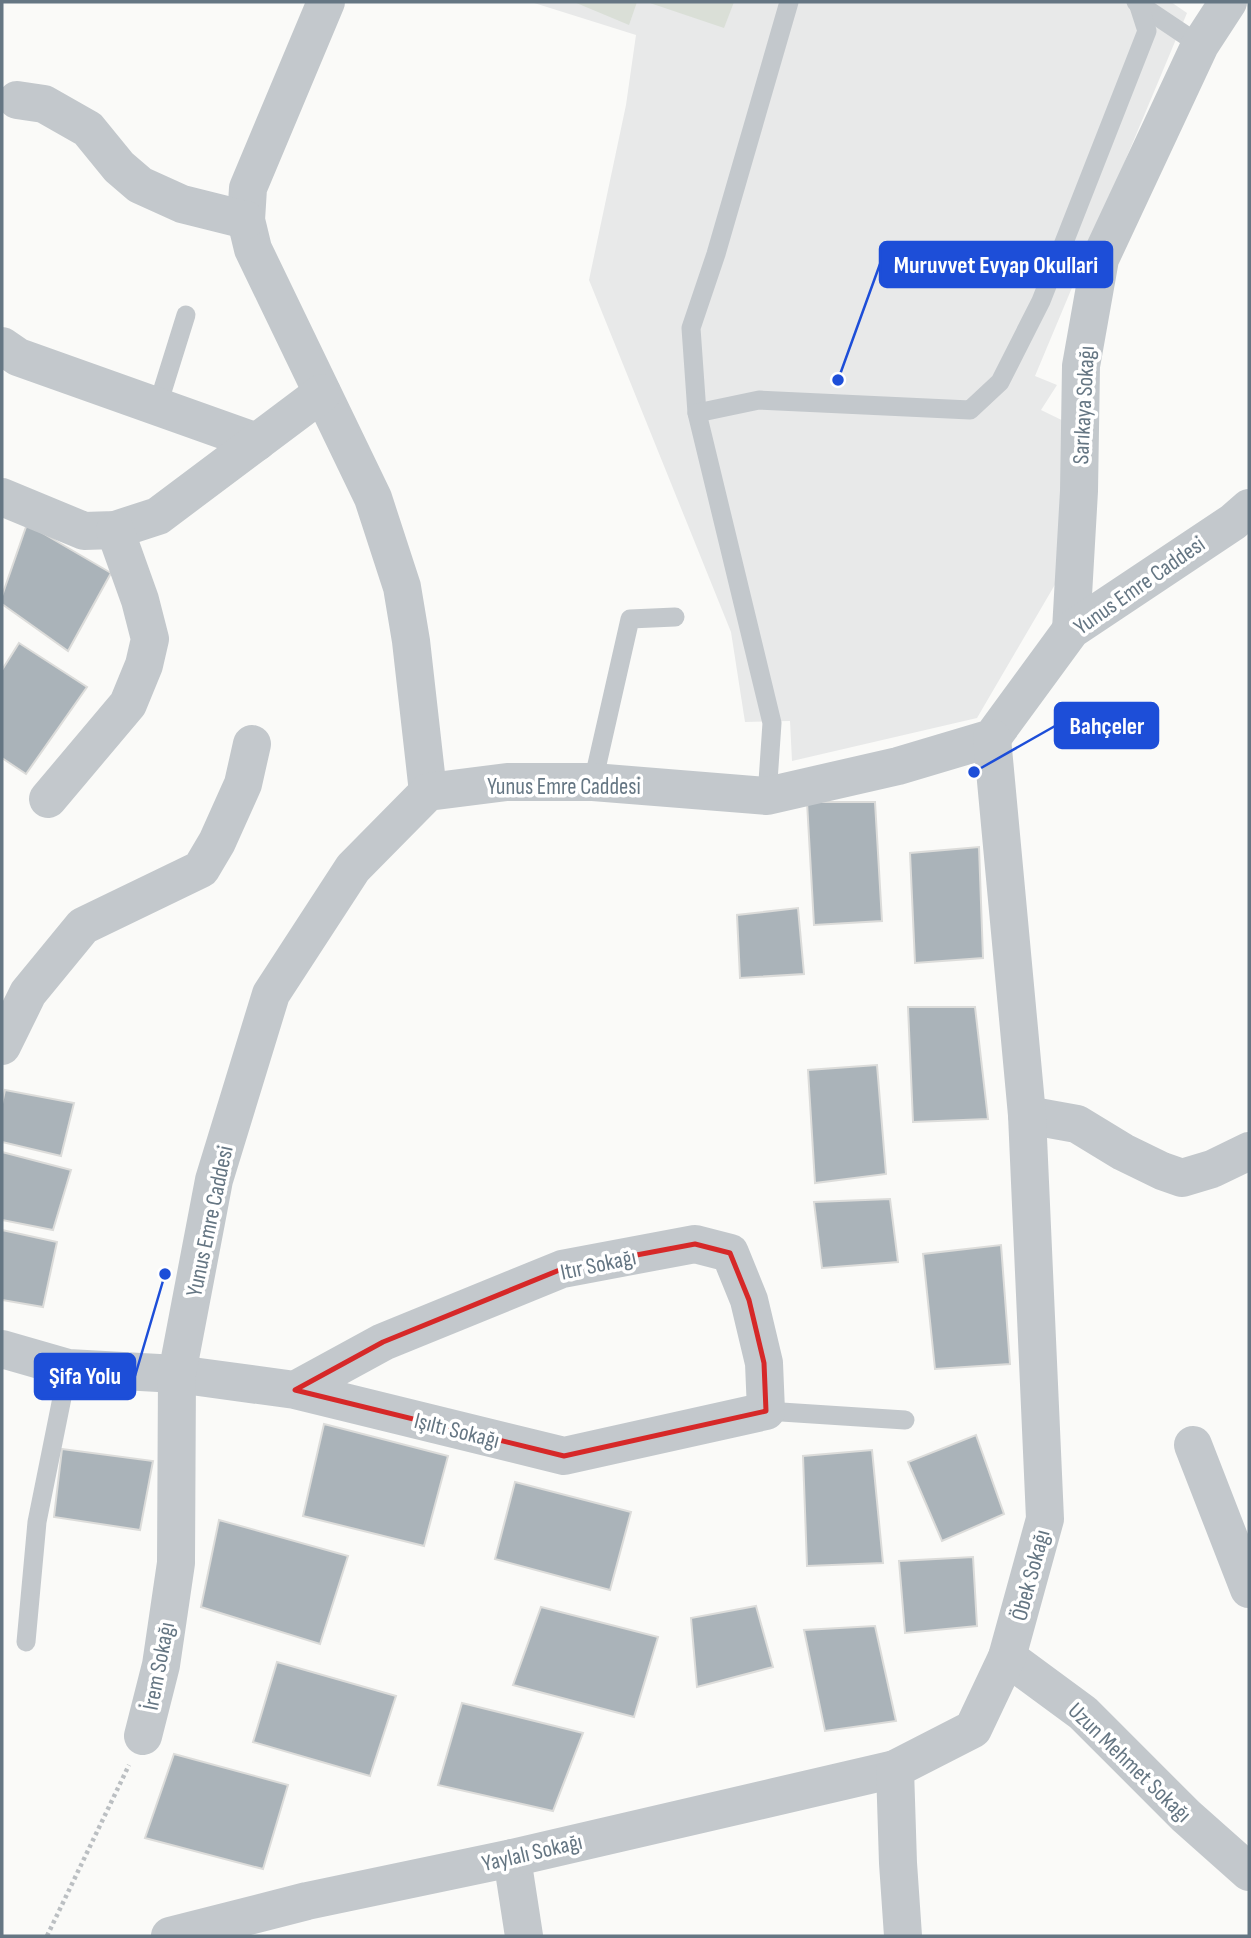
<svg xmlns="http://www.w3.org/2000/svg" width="1251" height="1938" viewBox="0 0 1251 1938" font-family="'Sofia Sans Condensed',sans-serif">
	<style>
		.built { fill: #e8e9e9 }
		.green { fill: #dadfd7 }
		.building { fill: #aab3b9; stroke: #dcdcda; stroke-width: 2 }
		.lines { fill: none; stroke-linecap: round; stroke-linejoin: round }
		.path { stroke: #bbbfc2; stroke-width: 4.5; stroke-dasharray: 3.5 3.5; stroke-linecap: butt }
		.lane { stroke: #c3c8cc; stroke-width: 19 }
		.street { stroke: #c3c8cc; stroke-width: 38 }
		.marked { fill: none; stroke: #d62828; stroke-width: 5; stroke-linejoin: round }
		.labels { text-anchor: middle; stroke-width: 7; stroke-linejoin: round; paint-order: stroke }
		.street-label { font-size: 23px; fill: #657683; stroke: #fff }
		.leader { fill: none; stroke: #1d4ed8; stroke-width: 2.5 }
		.callout-dot { fill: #1d4ed8; stroke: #fff; stroke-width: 2.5 }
		.callout { fill: #1d4ed8; stroke: #1d4ed8; stroke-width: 2.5 }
		.callout-label { font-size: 24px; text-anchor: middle; font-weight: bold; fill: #fff }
	</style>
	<rect width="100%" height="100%" fill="#fafaf8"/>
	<polygon class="built" points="531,2 1171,2 1187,13 1035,376 1057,385 1041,410 1074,426 1060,576 977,718 792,761 790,721 745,722 731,632 589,280 626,105 636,35"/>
	<g class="green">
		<polygon points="574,2 637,2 629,25"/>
		<polygon points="647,2 734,2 724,28"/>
	</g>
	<g class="building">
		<polygon points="27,524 111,573 68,651 2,604 2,596"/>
		<polygon points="19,643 87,687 26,774 2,758 2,670"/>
		<polygon points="807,802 875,802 882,921 814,925"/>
		<polygon points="979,847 983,958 915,963 910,853"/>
		<polygon points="798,908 804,974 740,978 737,915"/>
		<polygon points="908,1007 975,1007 988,1119 913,1122"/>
		<polygon points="877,1065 886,1174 815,1183 808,1070"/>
		<polygon points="5,1090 74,1103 61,1156 2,1142 2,1104"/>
		<polygon points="2,1152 71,1170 53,1230 2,1220"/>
		<polygon points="890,1199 898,1262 822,1268 814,1202"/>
		<polygon points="2,1230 57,1242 43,1307 2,1300"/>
		<polygon points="1001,1245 1010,1364 935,1369 923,1254"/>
		<polygon points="324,1424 448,1456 424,1546 303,1516"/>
		<polygon points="976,1435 1004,1514 942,1541 908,1462"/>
		<polygon points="62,1449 153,1461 140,1530 54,1517"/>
		<polygon points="872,1450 883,1563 807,1566 803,1456"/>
		<polygon points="515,1482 631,1512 610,1590 495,1559"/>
		<polygon points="219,1520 348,1556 320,1644 201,1607"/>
		<polygon points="973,1557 977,1626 905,1633 899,1561"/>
		<polygon points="756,1606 773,1667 697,1687 691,1618"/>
		<polygon points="541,1607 658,1637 634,1717 513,1685"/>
		<polygon points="875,1626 896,1721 825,1731 804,1630"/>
		<polygon points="277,1662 396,1696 370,1776 253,1742"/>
		<polygon points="462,1703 583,1733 553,1811 438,1785"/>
		<polygon points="174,1754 288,1785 263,1869 145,1838"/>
	</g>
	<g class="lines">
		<polyline class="path" points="47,1936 129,1765"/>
		<g class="lane">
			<polyline points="1136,2 1200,45"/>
			<polyline points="157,408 186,315"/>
			<polyline points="697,413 691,328 716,254 789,2"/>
			<polyline points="593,782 630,619 675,617"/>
			<polyline points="767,796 772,723 697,413 759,400 970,410 1000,382 1041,301 1147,31 1138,3"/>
			<polyline points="766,1411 905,1420"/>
			<polyline points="26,1642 37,1522 68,1368"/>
		</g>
		<g class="street">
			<polyline points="326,2 248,188 246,220 253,249 373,498 402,587 411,641 428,792"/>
			<polyline points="17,100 44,104 88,129 119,167 140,185 182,204 246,220"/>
			<polyline points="2,346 18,357 257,442"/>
			<polyline points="2,497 84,531 115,530 158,516 322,393"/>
			<polyline points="1071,630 1079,491 1081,366 1100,259 1200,45 1228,2"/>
			<polyline points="48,799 128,704 144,665 150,639 140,600 115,530"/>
			<polyline points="2,1046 28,993 83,926 201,869 217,842 243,784 252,744"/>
			<polyline points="1027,1115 1077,1124 1123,1152 1162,1171 1182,1178 1212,1169 1249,1151"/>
			<polyline points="2,1349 68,1368 177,1374 295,1390 564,1456 766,1411 764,1363 749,1300 730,1253 695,1244 562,1269 383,1342 295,1390"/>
			<polyline points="1193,1445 1249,1589"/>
			<polyline points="1007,1657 1083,1713 1186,1816 1249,1872"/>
			<polyline points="143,1736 161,1665 176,1563 177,1374 214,1180 271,994 353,868 428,792 507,782 593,782 767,796 898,766 992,738 1071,630 1233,522 1249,508"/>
			<polyline points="512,1858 524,1936"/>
			<polyline points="170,1936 307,1901 512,1858 895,1769"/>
			<polyline points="903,1936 898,1863 895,1769 973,1729 1007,1657 1045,1519 1027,1115 992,738"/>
		</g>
	</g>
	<path class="marked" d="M 695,1244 L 730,1253 L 749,1300 L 764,1363 L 766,1411 L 564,1456 L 295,1390 L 383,1342 L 562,1269 Z"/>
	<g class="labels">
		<g class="street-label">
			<text transform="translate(1083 405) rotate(-87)" y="8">Sarıkaya Sokağı</text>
			<text transform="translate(1139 585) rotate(-35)" y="8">Yunus Emre Caddesi</text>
			<text x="564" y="794">Yunus Emre Caddesi</text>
			<text transform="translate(209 1221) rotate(-78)" y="8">Yunus Emre Caddesi</text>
			<text transform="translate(598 1264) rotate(-12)" y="8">Itır Sokağı</text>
			<text transform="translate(457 1430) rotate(14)" y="8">Işıltı Sokağı</text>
			<text transform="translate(1030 1575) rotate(-75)" y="8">Öbek Sokağı</text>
			<text transform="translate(158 1666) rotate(-79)" y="8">İrem Sokağı</text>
			<text transform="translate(1130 1762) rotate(44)" y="8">Uzun Mehmet Sokağı</text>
			<text transform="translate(532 1852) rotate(-13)" y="8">Yaylalı Sokağı</text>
		</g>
	</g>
	<path class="leader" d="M838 380L880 264M974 772L1055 726M165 1274L135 1376"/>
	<g class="callout-dot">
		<circle cx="838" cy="380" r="7"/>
		<circle cx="974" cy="772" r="7"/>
		<circle cx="165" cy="1274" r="7"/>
	</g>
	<g class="callout">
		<rect x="880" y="242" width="232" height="45" rx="7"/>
		<rect x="1055" y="703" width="103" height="45" rx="7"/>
		<rect x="35" y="1354" width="100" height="45" rx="7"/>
	</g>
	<g class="callout-label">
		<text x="996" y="273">Muruvvet Evyap Okullari</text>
		<text x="1107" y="734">Bahçeler</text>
		<text x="85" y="1384">Şifa Yolu</text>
	</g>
	<rect width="1251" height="1938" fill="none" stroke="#657683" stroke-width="7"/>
</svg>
